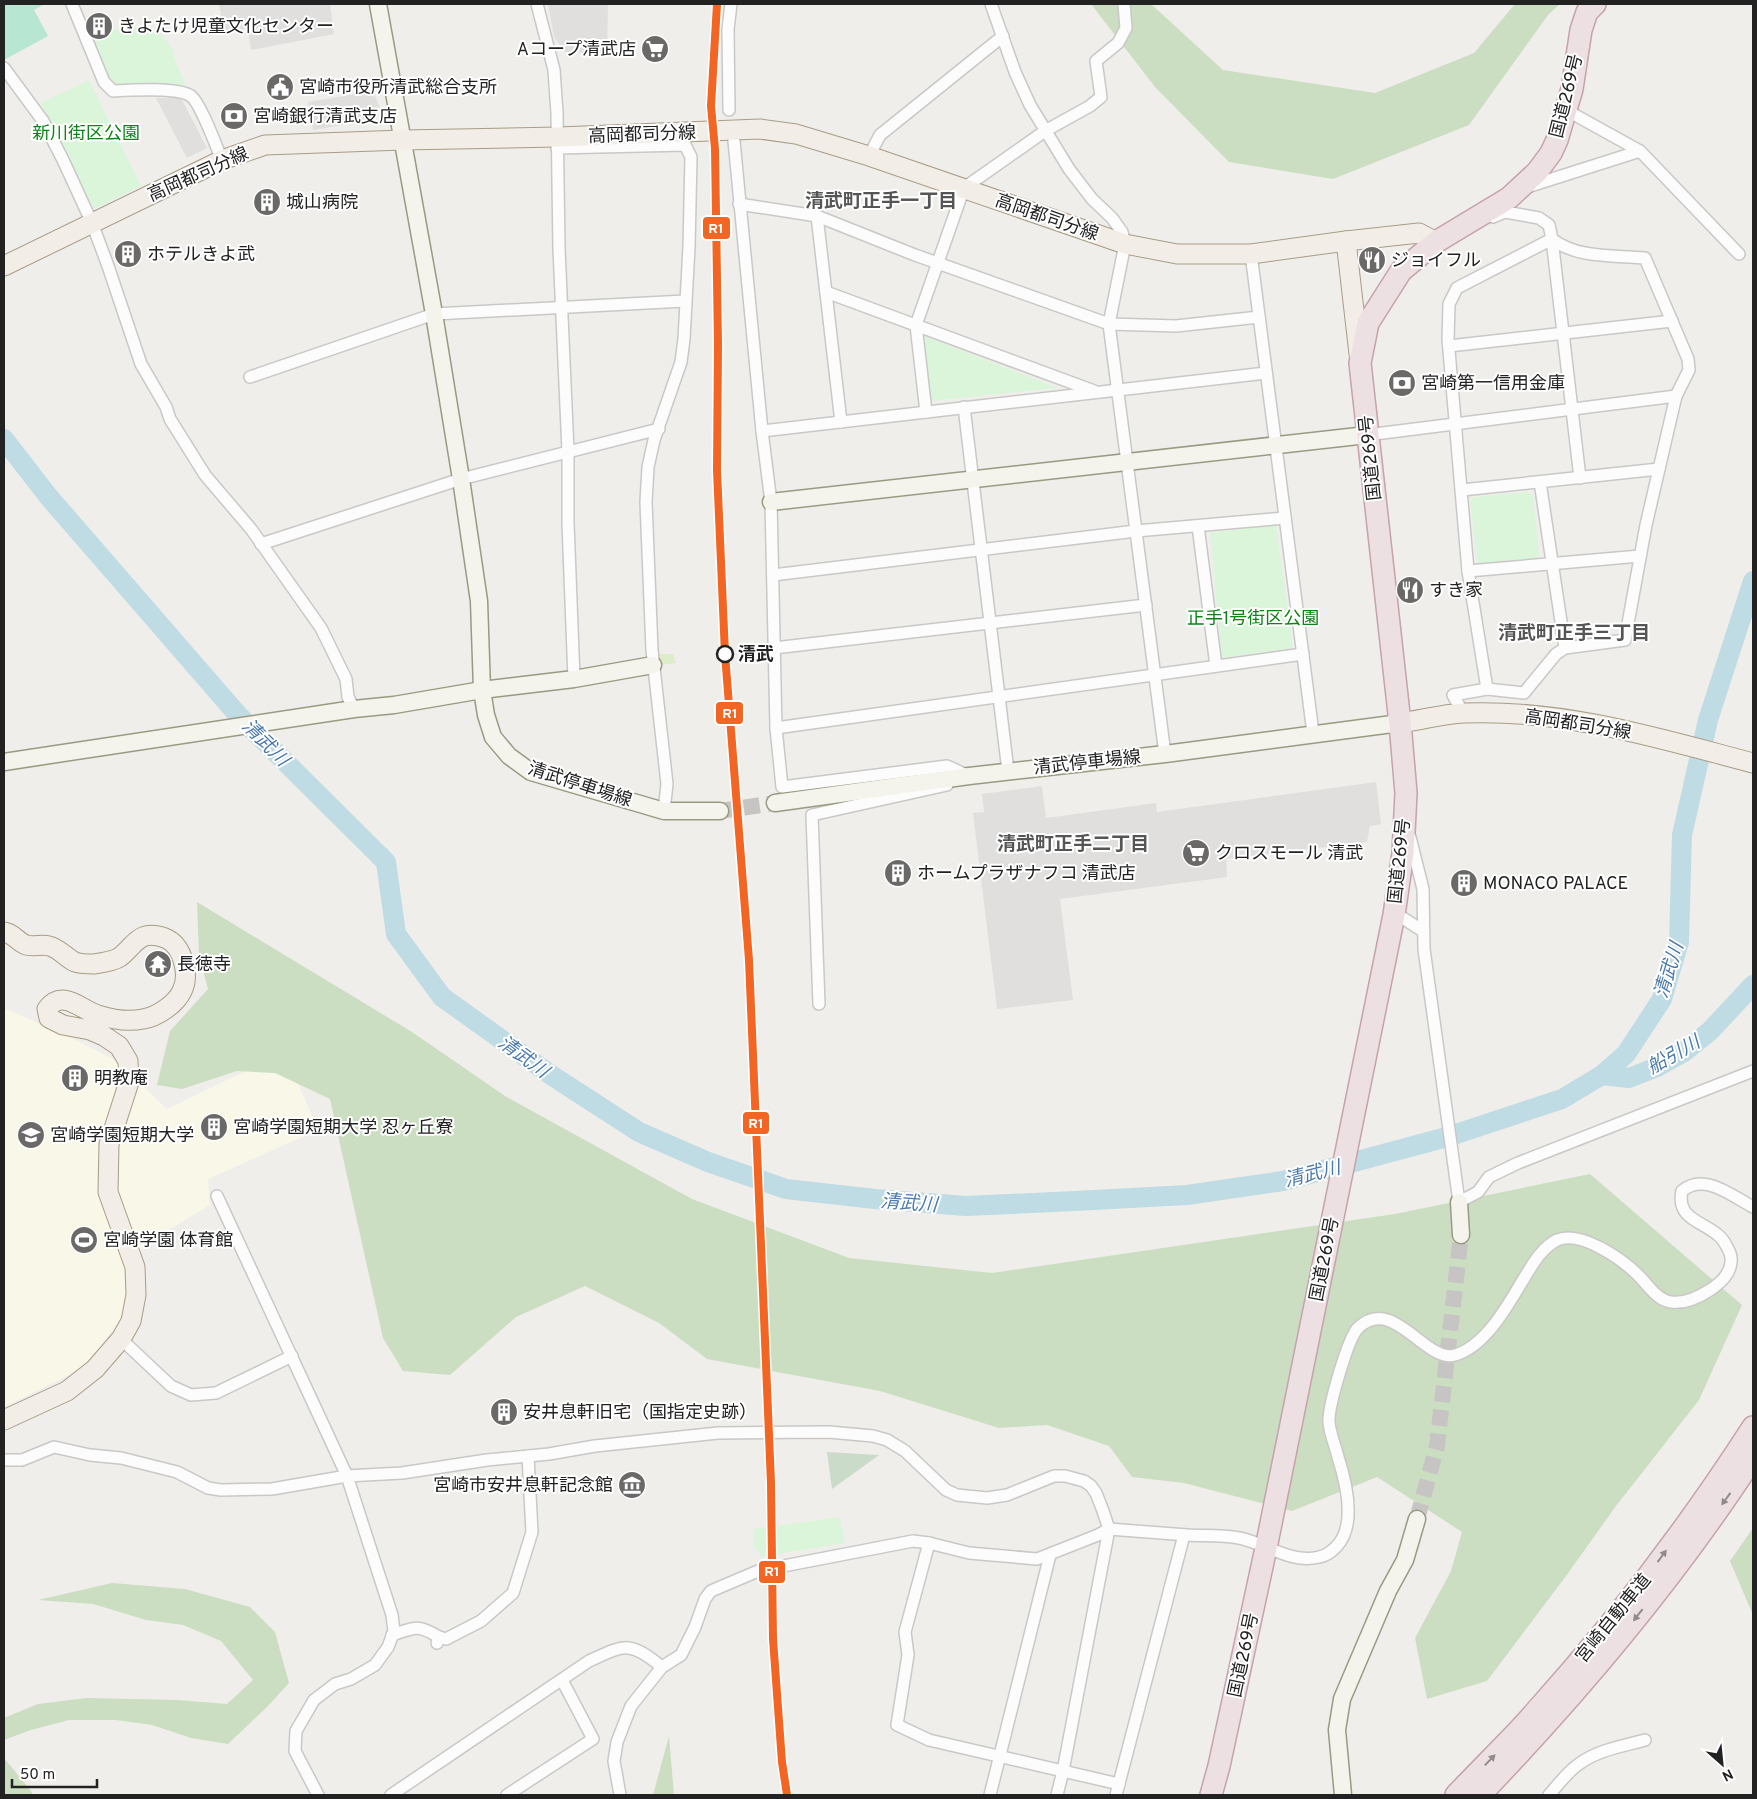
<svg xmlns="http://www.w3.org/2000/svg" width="1757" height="1799" viewBox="0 0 1757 1799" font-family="Overpass,'Noto Sans JP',sans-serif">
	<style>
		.education { fill: #f8f7e8 }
		.grass { fill: #ddeccb }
		.forest { fill: #cbdec1 }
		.cemetery { fill: #cadbca }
		.park { fill: #daf5da }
		.pitch { fill: #b7e6d2 }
		.parking { fill: #e0dfde }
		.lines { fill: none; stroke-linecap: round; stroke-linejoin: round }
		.river { stroke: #bfdbe3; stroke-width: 20 }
		.secondary-tunnel { stroke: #c7c5c3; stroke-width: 16; stroke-dasharray: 16 8; stroke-linecap: butt }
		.street-casing { stroke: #c9c8c7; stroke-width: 14 }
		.secondary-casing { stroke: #999a82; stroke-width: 19 }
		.primary-casing { stroke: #a79c86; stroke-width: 21 }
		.highway-casing { stroke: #c5a2ac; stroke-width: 24 }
		.street { stroke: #fdfcfc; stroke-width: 11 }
		.secondary { stroke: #f4f4ed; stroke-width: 16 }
		.primary { stroke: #f3ede7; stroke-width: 19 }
		.highway { stroke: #ece0e2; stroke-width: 21 }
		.rail-1-casing { stroke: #fff; stroke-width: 11 }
		.rail-1 { stroke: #f26522; stroke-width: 8 }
		.oneway { fill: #918a8c }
		.stop-dot { fill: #fff; stroke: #222; stroke-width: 2.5 }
		.labels { text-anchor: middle; stroke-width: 4; stroke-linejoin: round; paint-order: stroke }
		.poi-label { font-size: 18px; fill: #222; stroke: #fff; text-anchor: start }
		.street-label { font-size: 18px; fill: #222; stroke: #fff }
		.park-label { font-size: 18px; fill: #0c8416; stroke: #fff }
		.stop-label { font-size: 18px; font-weight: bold; fill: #222; stroke: #fff; text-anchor: start }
		.neighbourhood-label { font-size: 19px; font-weight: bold; fill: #555; stroke: #fff }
		.water-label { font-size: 19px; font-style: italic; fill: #4a7aab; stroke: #fff }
		.line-badge { stroke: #fff; stroke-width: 2 }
		.badge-label { font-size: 14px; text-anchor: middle; font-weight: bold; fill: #fff }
	</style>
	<rect width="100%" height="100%" fill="#f0eeeb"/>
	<polygon class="education" points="4,1008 61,1033 117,1061 167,1109 285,1052 318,1130 208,1179 210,1205 142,1246 123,1316 85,1367 4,1407"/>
	<polygon class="grass" points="659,654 673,654 676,663 660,665 658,655"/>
	<g class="forest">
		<polygon points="1091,4 1151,4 1223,70 1375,93 1474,53 1515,4 1560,4 1548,15 1469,125 1333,179 1229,162 1155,87"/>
		<polygon points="197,902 412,1032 505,1096 692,1199 849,1258 992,1273 1395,1214 1590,1174 1742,1305 1699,1400 1616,1506 1566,1576 1487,1681 1427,1699 1415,1638 1451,1571 1462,1532 1377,1477 1292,1511 1184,1483 1132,1477 1109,1446 1047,1425 999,1428 880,1391 707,1359 659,1323 585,1286 516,1317 450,1375 403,1371 383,1338 330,1099 275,1073 237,1071 182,1089 157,1085 170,1031 208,989 199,955"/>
		<polygon points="1753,1528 1753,1615 1730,1561"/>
		<polygon points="112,1583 185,1589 250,1607 275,1632 289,1683 267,1707 228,1744 191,1738 152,1725 116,1720 69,1720 31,1730 4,1740 4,1718 38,1704 86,1698 178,1700 227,1704 253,1680 221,1641 183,1625 146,1620 93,1604 38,1600"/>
		<polygon points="669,1736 674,1795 653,1795"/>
		<polygon points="4,1758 31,1791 33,1795 4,1795"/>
	</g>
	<polygon class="cemetery" points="827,1452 879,1455 832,1489"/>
	<g class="park">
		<polygon points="120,28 141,28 159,31 173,50 175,61 188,91 116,87 106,80 90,40"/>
		<polygon points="89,80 141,186 94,209 41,103"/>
		<polygon points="924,336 1058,388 931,401"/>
		<polygon points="1528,492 1533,495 1539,556 1537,559 1478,566 1470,501 1473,497"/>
		<polygon points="1276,524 1293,648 1222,658 1210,533"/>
		<polygon points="840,1517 845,1543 761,1557 757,1548 753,1547 754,1529"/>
	</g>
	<polygon class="pitch" points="4,4 42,4 43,5 34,10 48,36 4,60"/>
	<g class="parking">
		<polygon points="219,4 330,4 334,34 251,50 248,29 224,30"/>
		<polygon points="548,4 608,4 607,53 565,52 554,37"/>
		<polygon points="373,91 380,108 373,111 372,120 313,130 308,102"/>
		<polygon points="156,98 181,98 207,148 187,158"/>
		<polygon points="1376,782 1381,824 1370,826 1367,842 1226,859 1227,877 1060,899 1073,1000 997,1009 973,813 984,812 982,794 1042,786 1046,818 1156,803 1157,812"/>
	</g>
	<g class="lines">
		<g class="river">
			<polyline points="4,439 48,496 238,715 386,862 396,934 442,997 551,1075 639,1132 708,1162 786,1189 875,1199 966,1206 1075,1201 1187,1195 1283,1181 1447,1137 1562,1099 1602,1075 1626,1054 1662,999 1679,942 1682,835 1708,720 1753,581"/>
			<polyline points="1602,1075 1629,1078 1657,1067 1684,1052 1710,1031 1753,985"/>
		</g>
		<g class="secondary-tunnel">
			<polyline points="720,811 775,803"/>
			<polyline points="1417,1519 1437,1446 1461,1235"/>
		</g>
		<g class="street-casing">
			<g id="street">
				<path d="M 72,4 L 104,82 L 113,91 C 131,90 177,87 191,96 C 201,104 216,146 222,160"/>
				<polyline points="537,4 554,70 557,113 559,249 568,451 568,523 574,679"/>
				<polyline points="991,4 1015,72 1030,105 1069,169 1092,199 1112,218 1122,232 1125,244 1109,324 1165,754"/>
				<polyline points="4,68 43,121 63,160 92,223 108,266 141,364 166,407 170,419 205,475 251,529 321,628 346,679 348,697 354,709"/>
				<polyline points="729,110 728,29 731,4"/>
				<polyline points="1566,110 1640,151"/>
				<polyline points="734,141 762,431 771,502 776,728 782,787 947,766 969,776"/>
				<polyline points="557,148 685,145 691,157 689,247 684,339 681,362 654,440 648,467 646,502 652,650 667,784 664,811"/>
				<polyline points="869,156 880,135 1003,36"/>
				<polyline points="1527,187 1640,151 1739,254"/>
				<polyline points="739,204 817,216 915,255 1109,324 1176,326 1259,317"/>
				<polyline points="817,216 841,422"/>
				<polyline points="1493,217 1505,212 1539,218 1549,225 1552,239 1580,478"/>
				<polyline points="1251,254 1313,733"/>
				<polyline points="826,292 1094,391"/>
				<polyline points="1449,346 1672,321"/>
				<polyline points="250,377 434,314 685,301"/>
				<polyline points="964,407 1008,771"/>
				<polyline points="926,412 916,325 964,188 1045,131 1090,106 1101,97 1096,61 1118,43 1126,28 1124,4"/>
				<polyline points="762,431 1266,373"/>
				<polyline points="1367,435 1676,396"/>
				<polyline points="1540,482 1565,648"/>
				<polyline points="1462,490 1659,469"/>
				<polyline points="1198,526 1216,666"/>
				<polyline points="261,544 461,479 659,429"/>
				<polyline points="1468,571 1640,556"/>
				<polyline points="773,575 1136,531 1285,518"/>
				<polyline points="774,648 1146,605"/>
				<path d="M 1487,689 L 1524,693 L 1556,654 L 1565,648 L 1625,640 L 1646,525 L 1676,396 L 1689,370 L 1688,359 L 1645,258 C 1614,255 1578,259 1552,239"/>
				<polyline points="1463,713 1453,695 1487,689 1468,571 1448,339 1449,304 1457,288 1552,239"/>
				<polyline points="776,728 1303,654"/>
				<polyline points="1410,837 1423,889 1424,949 1459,1202 1478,1192 1489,1177 1518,1163 1753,1071"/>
				<polyline points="1394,915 1395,913 1423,931"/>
				<polyline points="819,1004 812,815 947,785"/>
				<polyline points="217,1196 347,1476 392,1615 394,1631 388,1647 375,1665 351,1679 335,1684 314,1700 296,1731 295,1751 318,1795"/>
				<polyline points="121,1339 171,1386 191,1395 216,1393 292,1356"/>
				<polyline points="4,1460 22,1460 54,1447 90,1455 121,1458 177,1472 208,1488 221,1490 272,1489 347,1476 402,1473 487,1460 549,1454 595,1446 718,1433 829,1432 873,1436 887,1440 905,1451 946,1490 957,1495 987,1498 1007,1495 1054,1476 1065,1476 1084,1481 1091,1486 1096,1493 1103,1511 1109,1529 1063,1771 1057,1795"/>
				<polyline points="929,1543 905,1632 908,1655 897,1725 929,1740 1119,1784"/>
				<path d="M 392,1635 C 415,1627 418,1624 439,1637 L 437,1643"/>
				<polyline points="439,1637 446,1639 481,1621 513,1593 532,1532 528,1456"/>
				<path d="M 391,1795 L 589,1661 C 626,1644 629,1641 662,1667"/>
				<polyline points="507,1795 593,1739 562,1680"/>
				<path d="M 620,1795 L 614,1761 L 617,1742 L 631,1706 L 662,1667 L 681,1655 L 695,1627 L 705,1599 L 711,1591 L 758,1571 L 913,1541 L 929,1543 L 969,1553 L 1037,1559 L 1098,1535 L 1109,1529 C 1135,1531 1161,1533 1187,1535 C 1204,1536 1222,1535 1239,1538 C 1266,1543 1290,1564 1319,1557 C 1326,1556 1331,1552 1336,1547 C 1357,1526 1346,1482 1338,1457 C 1335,1445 1330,1434 1329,1422 C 1328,1407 1348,1338 1358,1328 C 1393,1294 1426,1364 1455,1355 C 1487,1346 1510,1301 1526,1275 C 1534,1262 1543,1247 1557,1240 C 1581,1230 1622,1259 1639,1276 C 1648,1285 1657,1300 1671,1302 C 1684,1304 1699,1297 1710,1290 C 1720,1283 1730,1275 1731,1262 C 1732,1256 1730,1252 1727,1247 C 1725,1243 1722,1238 1718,1235 C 1702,1221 1676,1219 1682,1191 C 1704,1172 1732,1196 1753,1207"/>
				<polyline points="990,1795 1050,1555"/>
				<polyline points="1116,1795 1184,1535"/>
				<path d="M 1549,1795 C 1558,1785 1567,1772 1579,1764 C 1597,1750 1624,1746 1645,1740"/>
			</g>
		</g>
		<g class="secondary-casing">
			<g id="secondary">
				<polyline points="378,4 434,314 461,479 479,601 482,690 486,715 493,737 509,756 531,772 664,811 720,811"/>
				<polyline points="771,502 1367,435"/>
				<polyline points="4,762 354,709 394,705 482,690 574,679 653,665"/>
				<polyline points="775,803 969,776 1165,754 1400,723"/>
				<polyline points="1459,1202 1461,1235"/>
				<polyline points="1343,1795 1337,1730 1342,1699 1388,1591 1405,1560 1417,1519"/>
			</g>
		</g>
		<g class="primary-casing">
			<g id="primary">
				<polyline points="1346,241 1359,354"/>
				<polyline points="4,266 222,160 265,145 403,140 558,137 760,129 796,134 869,156 1125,244 1177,254 1251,254 1346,241 1419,233 1436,242"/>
				<path d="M 1400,723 C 1421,720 1443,714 1464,713 C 1563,709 1658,738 1753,763"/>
				<path d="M 4,932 C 13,933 18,942 26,945 C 33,947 42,944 49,946 C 59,948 66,958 75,962 C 80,964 89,964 94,964 C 101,963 114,961 120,957 C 136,944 139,929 165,938 C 183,945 190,975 182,991 C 176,1004 157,1017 143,1019 C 129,1022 111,1019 98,1015 C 81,1010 63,988 47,1009 L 49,1018 L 63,1025 L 90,1030 L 104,1036 L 119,1046 L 128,1061 L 129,1082 L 109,1144 L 108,1192 L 135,1267 L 136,1295 L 131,1321 L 121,1339 L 95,1369 L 67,1391 L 4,1420"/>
			</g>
		</g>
		<g class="highway-casing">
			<g id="highway">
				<polyline points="1211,1795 1219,1766 1266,1548 1394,915 1403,853 1406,793 1400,723 1360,363 1368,323 1401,271 1436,242 1509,198 1537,172 1551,153 1557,140 1572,89 1581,30 1587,12 1595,4"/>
				<path d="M 1456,1795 C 1477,1773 1498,1752 1519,1730 C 1605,1636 1684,1534 1753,1427"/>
				<path d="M 1480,1795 C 1580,1691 1674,1579 1753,1458"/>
			</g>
		</g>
		<use href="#street" class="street"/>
		<use href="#secondary" class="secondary"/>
		<use href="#primary" class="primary"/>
		<use href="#highway" class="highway"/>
		<g class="rail-1-casing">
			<polyline id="rail-1" points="717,4 711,106 715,149 718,344 717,470 725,654 749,960 771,1483 773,1639 782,1762 787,1795"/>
		</g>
		<use href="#rail-1" class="rail-1"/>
	</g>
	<defs><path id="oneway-solid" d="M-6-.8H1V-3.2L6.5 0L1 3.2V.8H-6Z" transform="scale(1.25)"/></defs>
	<g class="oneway">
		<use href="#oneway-solid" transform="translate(1726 1499) rotate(126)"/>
		<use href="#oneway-solid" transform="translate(1662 1556) rotate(-54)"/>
		<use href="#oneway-solid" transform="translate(1638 1615) rotate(128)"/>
		<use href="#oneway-solid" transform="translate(1490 1760) rotate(-46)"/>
	</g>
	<defs>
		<g id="building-disc" transform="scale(1.4375)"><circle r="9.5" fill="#6a6968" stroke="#fff"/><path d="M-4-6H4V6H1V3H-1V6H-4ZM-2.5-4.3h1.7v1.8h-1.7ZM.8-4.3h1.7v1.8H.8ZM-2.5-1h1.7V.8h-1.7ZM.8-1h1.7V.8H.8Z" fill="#fff"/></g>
		<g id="supermarket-disc" transform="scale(1.4375)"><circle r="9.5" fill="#6a6968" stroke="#fff"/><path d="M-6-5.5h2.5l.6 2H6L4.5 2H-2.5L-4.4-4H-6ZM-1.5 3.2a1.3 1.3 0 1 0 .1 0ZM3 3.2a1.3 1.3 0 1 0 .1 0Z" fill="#fff"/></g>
		<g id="civic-disc" transform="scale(1.4375)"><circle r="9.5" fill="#6a6968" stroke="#fff"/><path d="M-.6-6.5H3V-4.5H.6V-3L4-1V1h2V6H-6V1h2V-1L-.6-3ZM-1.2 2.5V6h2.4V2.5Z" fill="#fff"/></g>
		<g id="bank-disc" transform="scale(1.4375)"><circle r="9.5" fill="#6a6968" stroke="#fff"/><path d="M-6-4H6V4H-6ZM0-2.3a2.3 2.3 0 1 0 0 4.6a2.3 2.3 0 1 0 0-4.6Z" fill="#fff"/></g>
		<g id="restaurant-disc" transform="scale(1.4375)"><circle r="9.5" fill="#6a6968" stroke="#fff"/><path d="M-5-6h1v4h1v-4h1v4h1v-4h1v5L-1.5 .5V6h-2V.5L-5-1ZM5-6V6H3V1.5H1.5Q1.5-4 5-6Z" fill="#fff"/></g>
		<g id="temple-disc" transform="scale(1.4375)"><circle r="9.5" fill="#6a6968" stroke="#fff"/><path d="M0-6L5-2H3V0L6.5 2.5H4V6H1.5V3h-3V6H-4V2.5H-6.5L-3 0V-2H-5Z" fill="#fff"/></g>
		<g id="university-disc" transform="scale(1.4375)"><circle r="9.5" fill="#6a6968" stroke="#fff"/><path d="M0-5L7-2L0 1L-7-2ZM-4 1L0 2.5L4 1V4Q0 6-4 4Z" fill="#fff"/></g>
		<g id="stadium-disc" transform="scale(1.4375)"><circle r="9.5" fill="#6a6968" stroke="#fff"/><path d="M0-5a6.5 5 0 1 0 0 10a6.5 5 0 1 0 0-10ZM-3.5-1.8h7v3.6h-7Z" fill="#fff"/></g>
		<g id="museum-disc" transform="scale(1.4375)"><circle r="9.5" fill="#6a6968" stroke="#fff"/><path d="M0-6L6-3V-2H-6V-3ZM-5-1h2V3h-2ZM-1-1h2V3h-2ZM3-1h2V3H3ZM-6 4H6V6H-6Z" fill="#fff"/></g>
	</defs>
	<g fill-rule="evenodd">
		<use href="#building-disc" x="99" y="26"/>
		<use href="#supermarket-disc" x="655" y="49"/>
		<use href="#civic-disc" x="280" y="87"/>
		<use href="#bank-disc" x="234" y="116"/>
		<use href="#building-disc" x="267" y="202"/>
		<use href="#building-disc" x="128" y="254"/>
		<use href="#restaurant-disc" x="1372" y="260"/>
		<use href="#bank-disc" x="1402" y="383"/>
		<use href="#restaurant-disc" x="1410" y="590"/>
		<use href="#supermarket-disc" x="1196" y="853"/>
		<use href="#building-disc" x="898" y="873"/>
		<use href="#building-disc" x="1464" y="883"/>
		<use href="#temple-disc" x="158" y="964"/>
		<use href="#building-disc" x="75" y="1078"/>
		<use href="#building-disc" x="214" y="1127"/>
		<use href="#university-disc" x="31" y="1135"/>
		<use href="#stadium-disc" x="84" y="1240"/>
		<use href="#building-disc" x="504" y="1412"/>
		<use href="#museum-disc" x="632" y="1485"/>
	</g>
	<circle class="stop-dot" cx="725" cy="654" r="8"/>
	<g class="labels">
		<g class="poi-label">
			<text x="118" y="32">きよたけ児童文化センター</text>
			<text x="636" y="55" text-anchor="end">Aコープ清武店</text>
			<text x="299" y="93">宮崎市役所清武総合支所</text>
			<text x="253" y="122">宮崎銀行清武支店</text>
			<text x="286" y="208">城山病院</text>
			<text x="147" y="260">ホテルきよ武</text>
			<text x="1391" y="266">ジョイフル</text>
			<text x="1421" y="389">宮崎第一信用金庫</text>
			<text x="1429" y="596">すき家</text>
			<text x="1215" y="859">クロスモール 清武</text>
			<text x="917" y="879">ホームプラザナフコ 清武店</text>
			<text x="1483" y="889">MONACO PALACE</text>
			<text x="177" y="970">長徳寺</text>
			<text x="94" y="1084">明教庵</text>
			<text x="233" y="1133">宮崎学園短期大学 忍ヶ丘寮</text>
			<text x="50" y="1141">宮崎学園短期大学</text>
			<text x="103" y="1246">宮崎学園 体育館</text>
			<text x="523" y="1418">安井息軒旧宅（国指定史跡）</text>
			<text x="613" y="1491" text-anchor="end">宮崎市安井息軒記念館</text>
		</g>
		<g class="street-label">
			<text transform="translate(1566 96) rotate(-76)" y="6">国道269号</text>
			<text transform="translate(642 134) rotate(-2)" y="6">高岡都司分線</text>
			<text transform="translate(198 174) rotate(-24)" y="6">高岡都司分線</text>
			<text transform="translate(1047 217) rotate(19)" y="6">高岡都司分線</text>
			<text transform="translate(1370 458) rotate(-96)" y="6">国道269号</text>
			<text transform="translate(1578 724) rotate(9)" y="6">高岡都司分線</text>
			<text transform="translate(1087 762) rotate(-6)" y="6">清武停車場線</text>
			<text transform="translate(580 784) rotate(18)" y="6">清武停車場線</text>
			<text transform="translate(1399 861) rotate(-84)" y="6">国道269号</text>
			<text transform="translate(1324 1259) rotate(-79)" y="6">国道269号</text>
			<text transform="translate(1613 1618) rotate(-51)" y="6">宮崎自動車道</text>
			<text transform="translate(1243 1655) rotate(-78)" y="6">国道269号</text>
		</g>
		<g class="park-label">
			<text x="86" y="139">新川街区公園</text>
			<text x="1253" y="624">正手1号街区公園</text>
		</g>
		<g class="stop-label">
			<text x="738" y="660">清武</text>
		</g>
		<g class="neighbourhood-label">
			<text x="881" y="207">清武町正手一丁目</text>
			<text x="1574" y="639">清武町正手三丁目</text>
			<text x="1073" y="850">清武町正手二丁目</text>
		</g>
		<g class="water-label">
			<text transform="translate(266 742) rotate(45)" y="7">清武川</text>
			<text transform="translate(1668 970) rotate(-73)" y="7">清武川</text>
			<text transform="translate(1673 1054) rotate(-30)" y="7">船引川</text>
			<text transform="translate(524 1056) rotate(36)" y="7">清武川</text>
			<text transform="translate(1312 1173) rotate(-14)" y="7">清武川</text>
			<text transform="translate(909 1202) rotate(4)" y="7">清武川</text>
		</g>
	</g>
	<g class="line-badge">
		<rect x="702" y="216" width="29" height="24" rx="5" fill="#f26522"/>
		<rect x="715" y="701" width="29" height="24" rx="5" fill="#f26522"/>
		<rect x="742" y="1111" width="28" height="24" rx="5" fill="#f26522"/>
		<rect x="758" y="1560" width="28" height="24" rx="5" fill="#f26522"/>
	</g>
	<g class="badge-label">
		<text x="716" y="233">R1</text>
		<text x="730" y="718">R1</text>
		<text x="756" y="1128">R1</text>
		<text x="772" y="1576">R1</text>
	</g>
	<rect width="1757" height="1799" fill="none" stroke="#222222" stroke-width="10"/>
	<g transform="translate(1722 1764) rotate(153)" stroke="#ffffff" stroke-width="4" paint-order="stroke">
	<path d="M0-4L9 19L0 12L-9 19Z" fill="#222222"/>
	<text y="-8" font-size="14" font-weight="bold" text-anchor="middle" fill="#222222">N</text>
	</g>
	<path d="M12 1779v8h85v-8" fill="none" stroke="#222222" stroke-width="2.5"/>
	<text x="20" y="1779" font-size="15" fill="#222222" stroke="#ffffff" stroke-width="4" paint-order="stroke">50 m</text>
</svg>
